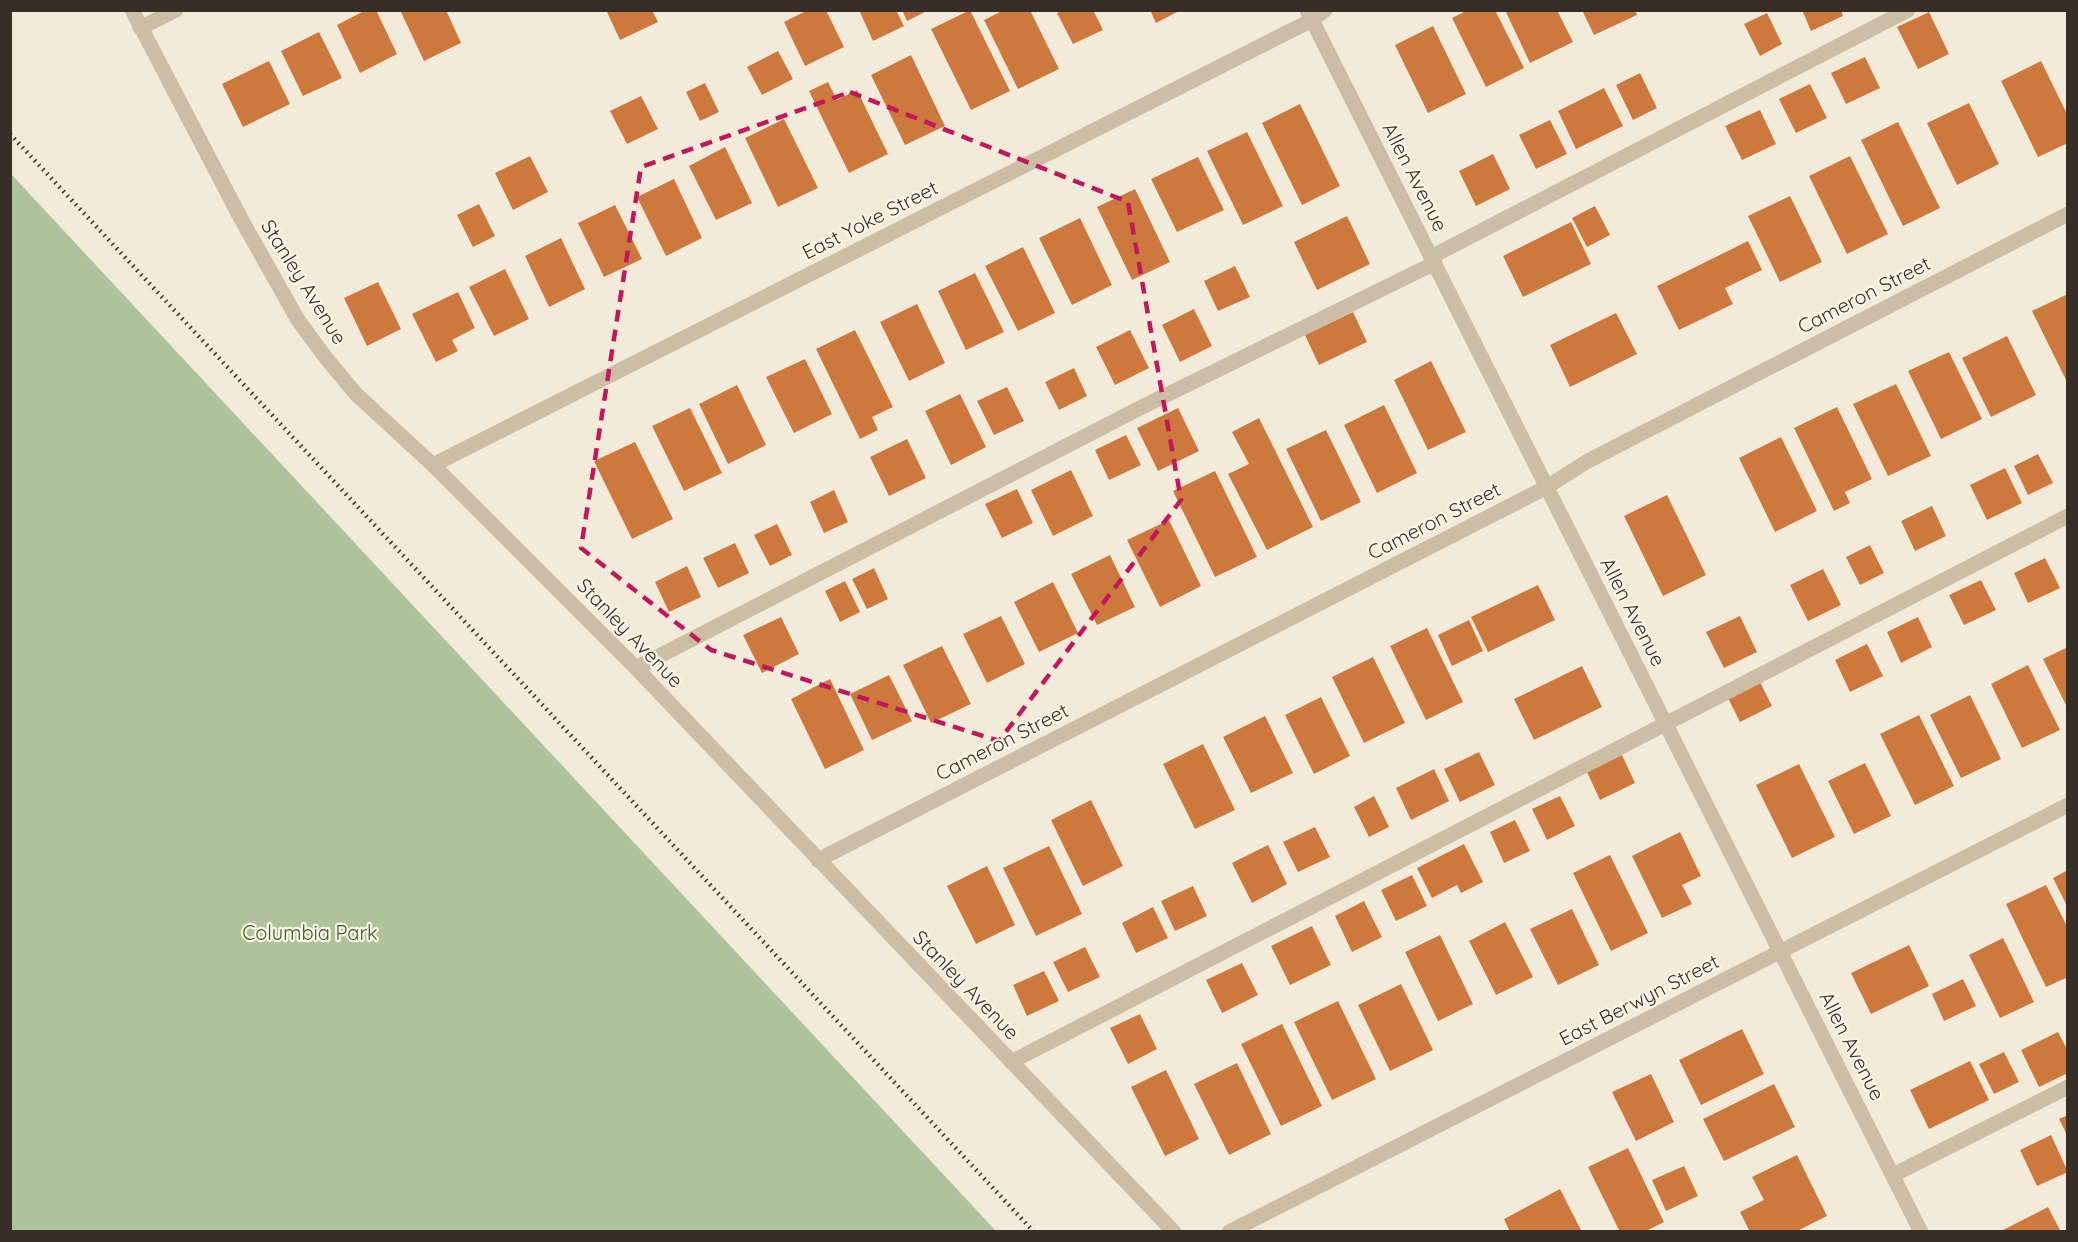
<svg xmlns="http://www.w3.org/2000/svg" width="2078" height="1242" viewBox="0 0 2078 1242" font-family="Quicksand,sans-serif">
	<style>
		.green { fill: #aec399 }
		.building { fill: #cd793e }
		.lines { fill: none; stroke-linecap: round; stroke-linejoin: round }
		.minor { stroke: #ccbda5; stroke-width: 15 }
		.rail { stroke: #372f27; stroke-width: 4.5; stroke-dasharray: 1.5 4.5; stroke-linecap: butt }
		.marked { fill: none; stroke: #c2185b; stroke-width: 4.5; stroke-dasharray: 12 8; stroke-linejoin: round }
		.labels { text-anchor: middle; stroke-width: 4.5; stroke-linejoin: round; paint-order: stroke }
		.street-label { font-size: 20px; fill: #372f27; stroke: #faf5e7 }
		.park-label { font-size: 20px; fill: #3e5729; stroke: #faf5e7 }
	</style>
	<rect width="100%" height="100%" fill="#f3ebda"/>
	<polygon class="green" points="11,174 996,1231 11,1231"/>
	<g class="building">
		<polygon points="366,10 376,10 397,54 360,73 337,25"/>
		<polygon points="400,10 446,10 461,43 424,61"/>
		<polygon points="606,10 652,10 658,22 620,40"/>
		<polygon points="808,10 826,10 844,47 805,66 784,22"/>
		<polygon points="859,10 896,10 904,26 873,41"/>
		<polygon points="902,10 929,10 907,21"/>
		<polygon points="970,10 1010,91 971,110 931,29"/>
		<polygon points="1004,10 1030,10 1059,69 1018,89 984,20"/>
		<polygon points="1062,10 1093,10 1103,30 1073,44 1057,13"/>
		<polygon points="1150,10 1181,10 1156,23"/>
		<polygon points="1468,10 1495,10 1524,68 1486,87 1452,18"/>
		<polygon points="1505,10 1557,10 1573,42 1530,63"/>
		<polygon points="1582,10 1635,10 1637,15 1594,35"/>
		<polygon points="1802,10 1841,10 1843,16 1811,31"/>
		<polygon points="1929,12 1949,54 1918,69 1897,27"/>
		<polygon points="1767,13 1782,44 1760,56 1744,24"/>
		<polygon points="1433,26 1466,94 1428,113 1395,45"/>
		<polygon points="319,32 342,78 303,96 281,51"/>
		<polygon points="778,51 793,79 762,95 747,67"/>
		<polygon points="911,55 945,126 905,145 871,75"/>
		<polygon points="1865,57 1880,88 1846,104 1831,73"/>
		<polygon points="269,61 290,104 243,127 222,84"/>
		<polygon points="2041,61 2068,116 2068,143 2038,157 2001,81"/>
		<polygon points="1640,73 1657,108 1633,120 1616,85"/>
		<polygon points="828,82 837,100 857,90 888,154 849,173 809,91"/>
		<polygon points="705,83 719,112 700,121 686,92"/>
		<polygon points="1810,84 1827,118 1796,133 1779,99"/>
		<polygon points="1604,88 1623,126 1576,149 1558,111"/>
		<polygon points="641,96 658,129 627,144 610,111"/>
		<polygon points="1969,103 1999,164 1957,185 1927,123"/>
		<polygon points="1300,104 1340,186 1302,205 1262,123"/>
		<polygon points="1760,110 1776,144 1742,160 1725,126"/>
		<polygon points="784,119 818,188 778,207 745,138"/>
		<polygon points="1550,120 1567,154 1536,169 1519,135"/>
		<polygon points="1898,122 1940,208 1903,226 1861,140"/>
		<polygon points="1247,132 1283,206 1243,225 1207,151"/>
		<polygon points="725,147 752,203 716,220 689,166"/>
		<polygon points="1493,154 1510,189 1476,206 1459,171"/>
		<polygon points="530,156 548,192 513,210 495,173"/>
		<polygon points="1850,156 1888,234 1847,254 1809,176"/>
		<polygon points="1198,157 1224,210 1177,232 1151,179"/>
		<polygon points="674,179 702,238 666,256 637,197"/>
		<polygon points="1135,189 1170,262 1132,280 1097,207"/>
		<polygon points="1790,196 1822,262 1780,282 1748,216"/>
		<polygon points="479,204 495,236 473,247 457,215"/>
		<polygon points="615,205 642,259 604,277 578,223"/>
		<polygon points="1595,206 1610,235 1587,247 1572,218"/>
		<polygon points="1347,216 1370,264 1317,290 1294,242"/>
		<polygon points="1080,218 1112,285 1072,305 1039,238"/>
		<polygon points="1571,222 1591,264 1523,297 1503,256"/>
		<polygon points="561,238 585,289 549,307 525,256"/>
		<polygon points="1748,241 1762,270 1725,288 1733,304 1679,330 1657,286"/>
		<polygon points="1023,247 1055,313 1018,331 985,266"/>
		<polygon points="1235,266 1250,297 1218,311 1204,281"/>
		<polygon points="505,269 529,319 494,336 469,287"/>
		<polygon points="975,273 1004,332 966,350 938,291"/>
		<polygon points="378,282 401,329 367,346 344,298"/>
		<polygon points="458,292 475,328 452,340 458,351 436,362 412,314"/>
		<polygon points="2068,294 2068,384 2032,311"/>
		<polygon points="917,304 945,363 909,381 880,322"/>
		<polygon points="1194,309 1212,346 1180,362 1162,325"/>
		<polygon points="1353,312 1367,342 1319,365 1305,335"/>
		<polygon points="1616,313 1637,354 1570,387 1550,345"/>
		<polygon points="855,330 893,407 872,417 878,430 860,439 816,349"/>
		<polygon points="1130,330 1149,368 1115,385 1096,347"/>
		<polygon points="2007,336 2036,395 1991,417 1962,358"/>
		<polygon points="1949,352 1982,419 1941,439 1908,371"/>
		<polygon points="805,359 832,414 794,433 766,377"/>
		<polygon points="1431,361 1466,432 1428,450 1394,380"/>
		<polygon points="1074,368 1087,396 1059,410 1045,382"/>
		<polygon points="1896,384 1931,456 1888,476 1853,404"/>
		<polygon points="737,385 766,445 728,464 699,404"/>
		<polygon points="1007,387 1024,421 994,435 977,401"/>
		<polygon points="960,394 986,447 951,465 925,411"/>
		<polygon points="1384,405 1417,473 1377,493 1344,425"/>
		<polygon points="1837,407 1872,479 1845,492 1850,503 1834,511 1794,428"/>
		<polygon points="690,408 722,473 684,491 652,426"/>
		<polygon points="1178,408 1199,451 1158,471 1137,428"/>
		<polygon points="1259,418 1313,527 1267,550 1228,474 1249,464 1232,432"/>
		<polygon points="1326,430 1361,502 1321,521 1286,449"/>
		<polygon points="1126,435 1141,465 1109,480 1095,450"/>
		<polygon points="1781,437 1817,511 1775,532 1739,458"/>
		<polygon points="907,439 926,478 889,496 870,457"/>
		<polygon points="635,442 673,519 632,539 594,461"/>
		<polygon points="2038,454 2053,483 2028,495 2014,466"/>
		<polygon points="2005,468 2022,503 1987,520 1970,485"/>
		<polygon points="1071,470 1093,516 1053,536 1031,490"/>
		<polygon points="1215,471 1257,557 1215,577 1173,491"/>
		<polygon points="1017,489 1033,523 1002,538 985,504"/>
		<polygon points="834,490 848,522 824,533 810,502"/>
		<polygon points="1667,495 1706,575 1663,596 1624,516"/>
		<polygon points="1932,506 1946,536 1915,551 1901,521"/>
		<polygon points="1169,520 1201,586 1160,607 1127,540"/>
		<polygon points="777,524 792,555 770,566 754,535"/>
		<polygon points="735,543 749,573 718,588 703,558"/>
		<polygon points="1870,545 1884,573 1860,585 1846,557"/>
		<polygon points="1110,555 1135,607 1097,625 1071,574"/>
		<polygon points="2045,558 2060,588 2028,603 2014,573"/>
		<polygon points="687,566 701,597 669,612 655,582"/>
		<polygon points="874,568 888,599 867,609 852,579"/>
		<polygon points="1823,569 1841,605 1808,621 1790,585"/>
		<polygon points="1981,580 1996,610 1964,625 1949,595"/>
		<polygon points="845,581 860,612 840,622 825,591"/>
		<polygon points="1053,582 1078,633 1039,652 1014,602"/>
		<polygon points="1538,585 1555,620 1488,652 1471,617"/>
		<polygon points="1001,616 1025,664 987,683 963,634"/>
		<polygon points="1740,616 1757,652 1724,668 1706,632"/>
		<polygon points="781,617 799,654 762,673 743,635"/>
		<polygon points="1918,617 1932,647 1901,663 1887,632"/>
		<polygon points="1469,620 1483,651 1452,666 1438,635"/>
		<polygon points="1427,628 1463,702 1426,720 1390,646"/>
		<polygon points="1867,644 1883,676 1850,692 1835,660"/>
		<polygon points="942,646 971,704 931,723 903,665"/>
		<polygon points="2068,647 2068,709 2043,659"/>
		<polygon points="1373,657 1405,723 1364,743 1332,677"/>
		<polygon points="2028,665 2060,730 2022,748 1991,684"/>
		<polygon points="1582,666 1602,707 1534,740 1514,699"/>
		<polygon points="889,675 912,721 872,740 850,694"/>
		<polygon points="830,679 864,750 825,769 791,699"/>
		<polygon points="1760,682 1772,706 1740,722 1728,698"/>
		<polygon points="1970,695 2001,759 1961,778 1930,715"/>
		<polygon points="1321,697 1350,756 1314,774 1285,715"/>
		<polygon points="1919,715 1954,786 1915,805 1880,734"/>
		<polygon points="1265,716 1293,773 1251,793 1223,737"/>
		<polygon points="1203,744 1235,810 1195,829 1163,764"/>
		<polygon points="1479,752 1495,785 1460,802 1444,769"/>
		<polygon points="1622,755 1635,783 1600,800 1587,772"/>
		<polygon points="1865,763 1891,816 1854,834 1828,781"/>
		<polygon points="1799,764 1835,837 1792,858 1756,785"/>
		<polygon points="1434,769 1449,801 1411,820 1396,788"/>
		<polygon points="1374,796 1389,827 1369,837 1354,807"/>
		<polygon points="1560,796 1575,826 1547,840 1532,809"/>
		<polygon points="1091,800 1123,866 1083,886 1051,820"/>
		<polygon points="1515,820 1530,851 1504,863 1490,832"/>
		<polygon points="1315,827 1330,857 1298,872 1283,842"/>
		<polygon points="1680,832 1701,876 1682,885 1692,904 1662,918 1632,856"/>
		<polygon points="1464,844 1483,882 1461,893 1457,885 1432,898 1417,868"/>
		<polygon points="1268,845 1287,884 1252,903 1232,863"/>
		<polygon points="1049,846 1082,914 1036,936 1003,868"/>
		<polygon points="1610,855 1648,933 1611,951 1573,873"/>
		<polygon points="987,866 1015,925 976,944 947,886"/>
		<polygon points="2068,870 2068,908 2053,878"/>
		<polygon points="1412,875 1427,906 1396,921 1381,890"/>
		<polygon points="2046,885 2068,928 2068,977 2046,987 2006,904"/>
		<polygon points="1193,886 1207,916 1175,931 1161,901"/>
		<polygon points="1364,901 1382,937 1352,952 1335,916"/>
		<polygon points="1153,907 1168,938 1136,953 1122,923"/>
		<polygon points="1572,909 1599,965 1558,985 1530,929"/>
		<polygon points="1505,922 1533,977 1496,995 1469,941"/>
		<polygon points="1312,926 1331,965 1290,985 1271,946"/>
		<polygon points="1440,935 1473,1004 1438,1021 1405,952"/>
		<polygon points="2003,938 2034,1002 2000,1018 1969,955"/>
		<polygon points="1909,945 1929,986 1871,1014 1851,973"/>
		<polygon points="1085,947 1100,977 1068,992 1053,962"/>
		<polygon points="1242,963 1258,995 1222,1013 1206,980"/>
		<polygon points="1044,971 1059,1001 1027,1016 1013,985"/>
		<polygon points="1963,979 1976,1006 1944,1021 1932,994"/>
		<polygon points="1401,984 1433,1050 1390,1071 1358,1005"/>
		<polygon points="1338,1001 1376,1079 1332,1100 1294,1022"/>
		<polygon points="1140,1014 1157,1049 1128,1064 1110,1028"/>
		<polygon points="1282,1024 1322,1106 1281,1126 1241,1044"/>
		<polygon points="1742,1029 1764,1074 1701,1105 1679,1060"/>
		<polygon points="2058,1032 2068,1051 2068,1073 2039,1087 2021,1050"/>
		<polygon points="2004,1052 2019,1082 1994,1094 1979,1064"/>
		<polygon points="1970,1061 1989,1100 1929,1129 1910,1090"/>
		<polygon points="1237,1063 1271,1134 1229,1155 1194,1084"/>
		<polygon points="1166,1070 1199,1139 1165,1156 1131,1087"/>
		<polygon points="1651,1074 1674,1122 1636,1141 1612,1092"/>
		<polygon points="1774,1084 1795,1127 1724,1161 1703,1119"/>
		<polygon points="2068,1115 2068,1137 2059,1119"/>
		<polygon points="2051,1135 2068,1172 2037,1186 2020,1150"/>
		<polygon points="1628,1148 1664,1222 1644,1232 1620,1232 1588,1167"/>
		<polygon points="1797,1155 1827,1216 1795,1232 1750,1232 1740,1212 1764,1200 1752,1177"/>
		<polygon points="1684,1166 1698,1196 1666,1211 1652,1180"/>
		<polygon points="1560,1189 1582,1232 1510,1232 1504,1219"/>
		<polygon points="2048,1207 2061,1232 1999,1232"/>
	</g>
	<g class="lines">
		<g class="minor">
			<polyline points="132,10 240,217 298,320 326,358 356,394 433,465 636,668 1174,1232"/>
			<polyline points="1307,10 1921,1232"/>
			<polyline points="140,28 176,10"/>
			<polyline points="1431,257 1908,10"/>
			<polyline points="433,465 1312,20 1325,10"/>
			<polyline points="636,668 1140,408 1435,263"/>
			<polyline points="818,860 1547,487 1586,462 2068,214"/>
			<polyline points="1011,1062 2068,516"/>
			<polyline points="1893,1175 2068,1087"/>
			<polyline points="1229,1232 2068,805"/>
		</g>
		<polyline class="rail" points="10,134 1034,1232"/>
	</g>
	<path class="marked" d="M 850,92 L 1128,202 L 1181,500 L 999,741 L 711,650 L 581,548 L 641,167 Z"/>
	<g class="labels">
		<g class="street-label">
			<text transform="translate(1415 177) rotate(63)" y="7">Allen Avenue</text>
			<text transform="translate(870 220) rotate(-27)" y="7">East Yoke Street</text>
			<text transform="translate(304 282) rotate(58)" y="7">Stanley Avenue</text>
			<text transform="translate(1864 295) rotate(-27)" y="7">Cameron Street</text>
			<text transform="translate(1434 521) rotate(-27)" y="7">Cameron Street</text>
			<text transform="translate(1633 612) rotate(63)" y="7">Allen Avenue</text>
			<text transform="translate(630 633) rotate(46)" y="7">Stanley Avenue</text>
			<text transform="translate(1002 742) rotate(-27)" y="7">Cameron Street</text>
			<text transform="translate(966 985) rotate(46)" y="7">Stanley Avenue</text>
			<text transform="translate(1639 1000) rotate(-27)" y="7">East Berwyn Street</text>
			<text transform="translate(1852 1046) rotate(63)" y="7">Allen Avenue</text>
		</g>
		<g class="park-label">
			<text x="310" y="940">Columbia Park</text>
		</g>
	</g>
	<rect width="2078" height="1242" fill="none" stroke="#372f27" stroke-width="24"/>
</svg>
